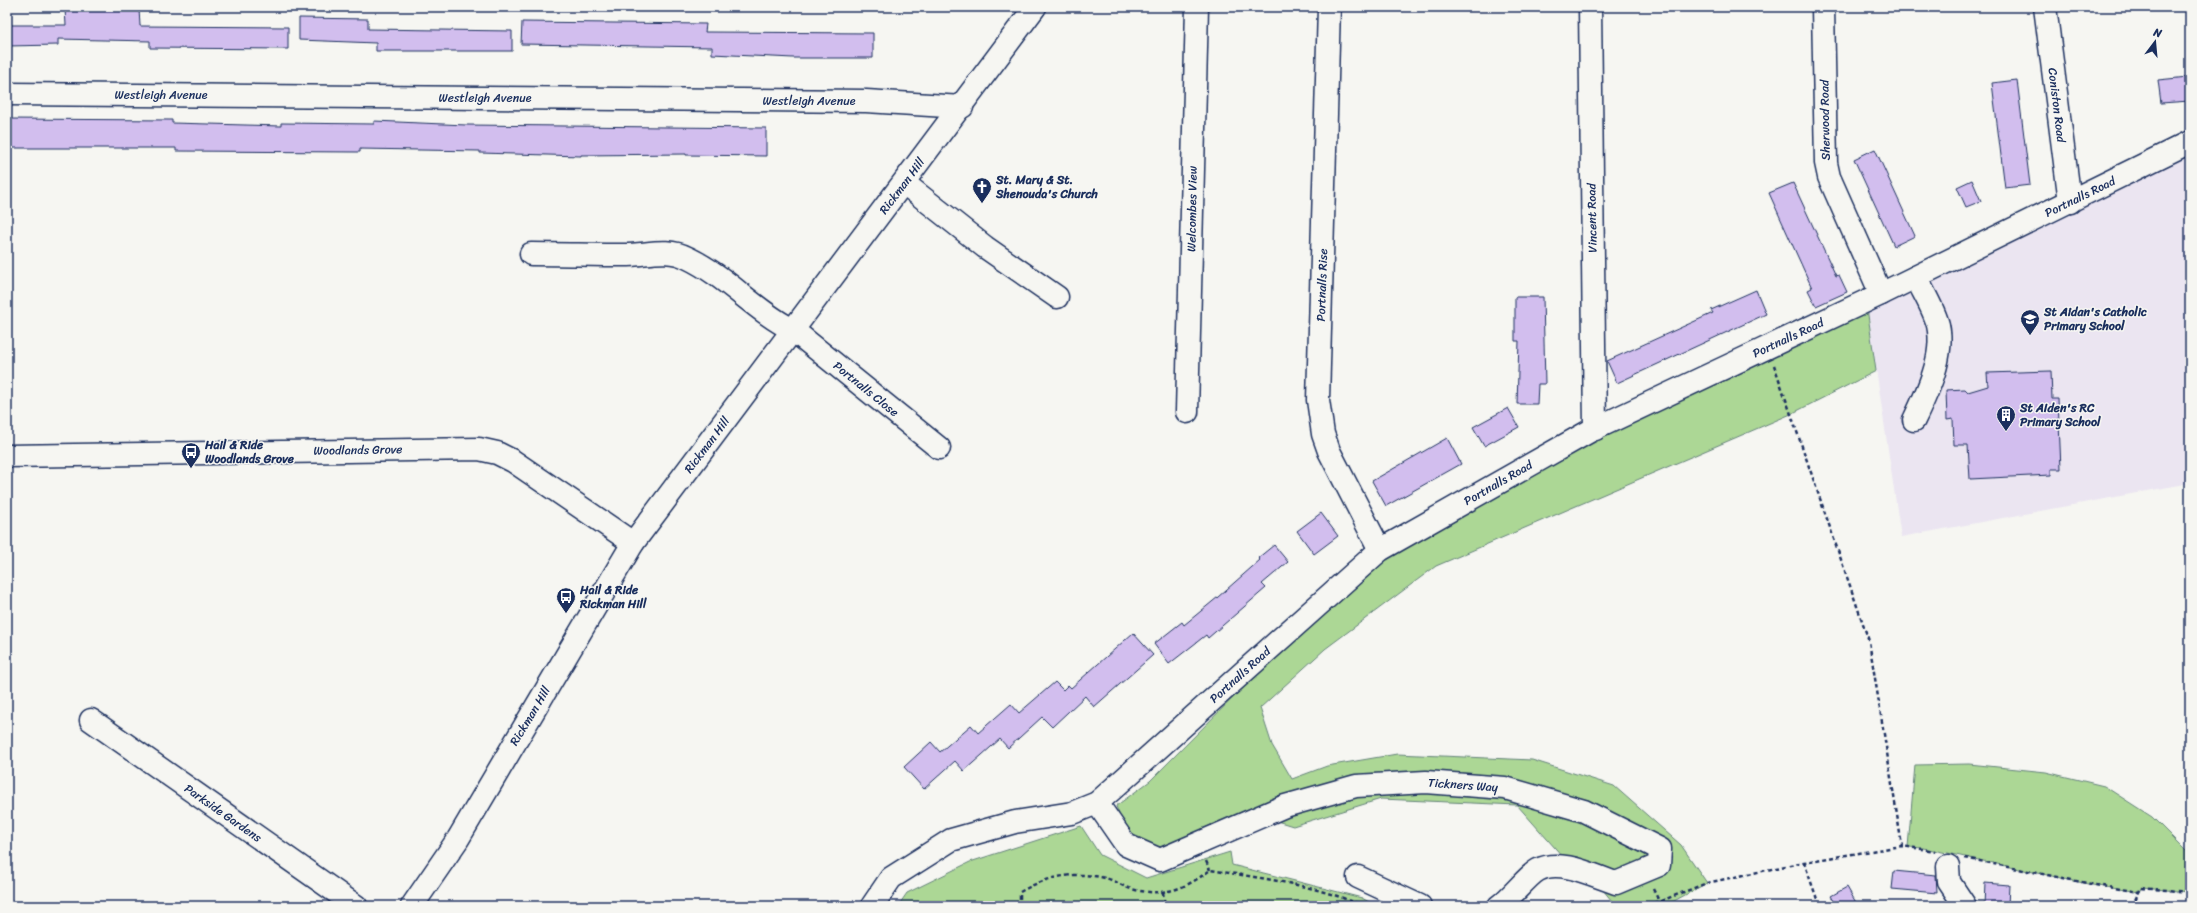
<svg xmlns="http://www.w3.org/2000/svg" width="2197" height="913" viewBox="0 0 2197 913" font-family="Sriracha,sans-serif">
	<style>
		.built { fill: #ebe5f1 }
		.green { fill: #acd795; stroke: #64837a }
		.building { fill: #d2beee; stroke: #1b2f5e }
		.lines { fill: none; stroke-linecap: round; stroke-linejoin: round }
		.minor-casing { stroke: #1b2f5e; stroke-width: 25 }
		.path { stroke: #1b2f5e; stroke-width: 2.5; stroke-dasharray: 4 3; stroke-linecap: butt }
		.minor { stroke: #f6f6f2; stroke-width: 22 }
		.labels { text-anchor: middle; stroke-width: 3; stroke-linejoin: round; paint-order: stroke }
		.street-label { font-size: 12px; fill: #1b2f5e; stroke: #f6f6f2 }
		.poi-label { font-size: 12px; font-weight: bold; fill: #1b2f5e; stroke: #f6f6f2; text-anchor: start }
	</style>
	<rect width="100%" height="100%" fill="#f6f6f2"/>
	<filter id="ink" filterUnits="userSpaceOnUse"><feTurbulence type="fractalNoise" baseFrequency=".025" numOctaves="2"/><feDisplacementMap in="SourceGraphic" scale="8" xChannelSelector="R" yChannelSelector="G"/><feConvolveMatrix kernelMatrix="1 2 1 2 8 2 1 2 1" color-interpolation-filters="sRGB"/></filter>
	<g filter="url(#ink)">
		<polygon class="built" points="2190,142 2190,483 1901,537 1866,301"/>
		<g class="green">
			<polygon points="1866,301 1876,371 1791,414 1436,566 1325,649 1260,708 1272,745 1292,779 1327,766 1397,754 1532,760 1614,786 1681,845 1707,883 1665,906 1616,906 1603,890 1563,857 1517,805 1381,799 1293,826 1254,814 1160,852 1128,839 1116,806 1150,781 1380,550"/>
			<polygon points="1969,764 2046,772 2104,786 2152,817 2189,854 2190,892 2142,888 2140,892 2097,886 1924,848 1908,847 1915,765"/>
			<polygon points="1081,826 1100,855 1146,878 1230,852 1232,865 1362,898 1376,906 898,906 907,893 970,862"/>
		</g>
		<g class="building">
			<polygon points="65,9 139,9 140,26 288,27 288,49 150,48 150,41 58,39 58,45 7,46 7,25 66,25"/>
			<polygon points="299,18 368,19 368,29 512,31 512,51 376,51 376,43 299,40"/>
			<polygon points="522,22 706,24 705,32 873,33 873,58 793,58 712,54 712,47 521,44"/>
			<polygon points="2188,77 2190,101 2161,103 2158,80"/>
			<polygon points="2017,80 2030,185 2005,188 1992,83"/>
			<polygon points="7,119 172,120 172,123 281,126 281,123 374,124 374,121 466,125 766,128 766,156 686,155 686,154 581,155 581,156 480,153 480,151 360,149 360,152 176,151 176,148 7,148"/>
			<polygon points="1875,149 1915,236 1894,246 1854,159"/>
			<polygon points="1972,180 1981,201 1966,207 1957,187"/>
			<polygon points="1793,183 1836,276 1839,275 1847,292 1816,306 1808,290 1812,288 1769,193"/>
			<polygon points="1756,290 1766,314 1617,383 1607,361 1713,313 1711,310"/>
			<polygon points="1515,297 1543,297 1545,384 1538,384 1537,404 1517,404 1519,341 1515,341"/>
			<polygon points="2051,371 2052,399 2058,399 2061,469 2051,469 2051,475 1970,479 1968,445 1954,445 1953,419 1947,420 1946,390 1965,389 1968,392 1988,386 1987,373"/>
			<polygon points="1508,408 1519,427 1484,446 1473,427"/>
			<polygon points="1447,438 1461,464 1386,506 1372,481"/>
			<polygon points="1321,513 1338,536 1314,554 1297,531"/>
			<polygon points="1274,545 1288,562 1262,584 1266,588 1208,638 1206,635 1169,664 1154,644 1182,622 1184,625 1218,597 1260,560 1258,558"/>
			<polygon points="1133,633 1153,655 1094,707 1085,696 1052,727 1042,717 1008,748 1000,739 964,771 955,761 924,789 904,767 931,742 940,752 971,725 978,733 1011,704 1019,713 1055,682 1063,690 1068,685 1071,688"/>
			<polygon points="1894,871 1936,875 1937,893 1892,889"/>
			<polygon points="1985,883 2009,885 2008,906 1984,906"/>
			<polygon points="1847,887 1858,906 1837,906 1831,896"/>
		</g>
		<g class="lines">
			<g class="minor-casing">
				<g id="minor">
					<polyline points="1329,7 1318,400 1323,434 1329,451 1380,550"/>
					<polyline points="1590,7 1595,429"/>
					<polyline points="1823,7 1826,163 1829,177 1881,294"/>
					<polyline points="2045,7 2070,202"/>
					<polyline points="7,94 866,101 962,107"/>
					<polyline points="904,183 985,247 1057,297"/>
					<path d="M 531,254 C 562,254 594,255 625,255 C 647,255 667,247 688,258 C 726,276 755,311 793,330 L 939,448"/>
					<polyline points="1187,412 1197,7"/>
					<path d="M 1914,420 C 1927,393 1945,356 1938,325 C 1934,309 1923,292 1916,277"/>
					<polyline points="7,456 479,449 497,453 513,461 633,543"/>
					<polyline points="91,720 356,906"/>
					<path d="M 1097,803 L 1126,845 L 1160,860 L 1285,806 L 1356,786 L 1426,782 L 1505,788 L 1584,811 L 1660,849 L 1659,865 L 1616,883 C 1594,876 1560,858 1538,870 C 1527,876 1512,897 1499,906"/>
					<polyline points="1948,866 1949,882 1965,906"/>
					<polyline points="1358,877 1420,906"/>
					<polyline points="412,906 458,839 633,543 1035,7"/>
					<polyline points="872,906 891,878 951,840 1015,822 1072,813 1097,803 1380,550 1590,431 1881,294 2190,142"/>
				</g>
			</g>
			<g class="path">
				<polyline points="1774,365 1869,641 1902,846"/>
				<polyline points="1965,858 2096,885 2139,892"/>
				<polyline points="1206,861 1210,870"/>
				<polyline points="1804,862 1818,902 1817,906"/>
				<polyline points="1653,889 1659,901"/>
				<polyline points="1163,892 1165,906"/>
				<path d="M 1020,906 L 1020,892 C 1047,876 1075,871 1105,878 C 1114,880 1122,886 1131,889 C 1163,897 1184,890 1210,870 C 1261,878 1316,885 1363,906"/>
				<polyline points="1341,906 1345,898"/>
				<polyline points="1648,906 1707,883 1804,862 1902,846 1935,851"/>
				<polyline points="2132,906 2141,888 2190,892"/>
			</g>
			<use href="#minor" class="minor"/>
		</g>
	</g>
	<defs>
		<g id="church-pin" transform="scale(1)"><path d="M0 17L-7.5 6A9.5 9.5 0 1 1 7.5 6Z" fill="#1b2f5e" stroke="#f6f6f2"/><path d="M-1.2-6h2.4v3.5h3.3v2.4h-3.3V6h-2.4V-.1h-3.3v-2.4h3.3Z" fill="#fff"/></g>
		<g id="school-pin" transform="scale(1)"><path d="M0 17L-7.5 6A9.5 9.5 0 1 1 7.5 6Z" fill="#1b2f5e" stroke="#f6f6f2"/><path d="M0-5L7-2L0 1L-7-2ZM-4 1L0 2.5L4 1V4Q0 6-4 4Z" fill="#fff"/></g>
		<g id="building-pin" transform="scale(1)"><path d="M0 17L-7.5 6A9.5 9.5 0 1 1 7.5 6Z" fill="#1b2f5e" stroke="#f6f6f2"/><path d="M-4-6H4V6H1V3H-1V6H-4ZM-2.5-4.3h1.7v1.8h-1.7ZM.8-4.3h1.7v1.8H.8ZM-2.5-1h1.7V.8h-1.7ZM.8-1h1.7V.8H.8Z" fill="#fff"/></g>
		<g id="bus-pin" transform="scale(1)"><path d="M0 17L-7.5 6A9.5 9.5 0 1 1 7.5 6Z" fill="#1b2f5e" stroke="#f6f6f2"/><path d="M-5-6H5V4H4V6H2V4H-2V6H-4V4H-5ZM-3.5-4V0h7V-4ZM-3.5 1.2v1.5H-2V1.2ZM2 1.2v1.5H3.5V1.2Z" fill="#fff"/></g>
	</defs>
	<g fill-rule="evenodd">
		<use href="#church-pin" x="982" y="187"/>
		<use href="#school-pin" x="2030" y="319"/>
		<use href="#building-pin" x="2006" y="415"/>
		<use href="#bus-pin" x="191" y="452"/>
		<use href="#bus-pin" x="566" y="597"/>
	</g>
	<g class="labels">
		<g class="street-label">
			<text x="161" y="99">Westleigh Avenue</text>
			<text x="485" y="102">Westleigh Avenue</text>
			<text x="809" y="105">Westleigh Avenue</text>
			<text transform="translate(2057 105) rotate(83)" y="4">Coniston Road</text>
			<text transform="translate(1825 120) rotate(-91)" y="4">Sherwood Road</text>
			<text transform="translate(902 186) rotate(-53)" y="4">Rickman Hill</text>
			<text transform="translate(2080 197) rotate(-26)" y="4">Portnalls Road</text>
			<text transform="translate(1192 209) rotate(-89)" y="4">Welcombes View</text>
			<text transform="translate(1592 218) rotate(-91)" y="4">Vincent Road</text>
			<text transform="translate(1322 285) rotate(-88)" y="4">Portnalls Rise</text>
			<text transform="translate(1788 338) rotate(-25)" y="4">Portnalls Road</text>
			<text transform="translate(866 389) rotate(39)" y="4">Portnalls Close</text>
			<text transform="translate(707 445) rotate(-53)" y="4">Rickman Hill</text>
			<text transform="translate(358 450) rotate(-1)" y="4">Woodlands Grove</text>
			<text transform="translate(1498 483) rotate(-30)" y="4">Portnalls Road</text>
			<text transform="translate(1240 675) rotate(-42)" y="4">Portnalls Road</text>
			<text transform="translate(530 716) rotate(-59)" y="4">Rickman Hill</text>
			<text transform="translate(1463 785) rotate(4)" y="4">Tickners Way</text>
			<text transform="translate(223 813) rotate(35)" y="4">Parkside Gardens</text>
		</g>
		<g class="poi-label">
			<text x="996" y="184">St. Mary &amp; St.<tspan x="996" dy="14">Shenouda's Church</tspan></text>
			<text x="2044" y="316">St Aidan's Catholic<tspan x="2044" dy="14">Primary School</tspan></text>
			<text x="2020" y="412">St AIden's RC<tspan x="2020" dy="14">Primary School</tspan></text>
			<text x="205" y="449">Hail &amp; Ride<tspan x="205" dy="14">Woodlands Grove</tspan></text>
			<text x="580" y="594">Hail &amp; Ride<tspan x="580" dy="14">Rickman Hill</tspan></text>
		</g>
	</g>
	<rect width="2197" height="913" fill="none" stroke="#f6f6f2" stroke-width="24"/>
	<rect x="12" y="12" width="2173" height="889" fill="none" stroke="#1b2f5e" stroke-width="1.5" filter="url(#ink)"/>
	<g transform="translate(2155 42) rotate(16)" stroke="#f6f6f2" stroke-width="3" paint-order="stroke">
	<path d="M0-3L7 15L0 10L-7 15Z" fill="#1b2f5e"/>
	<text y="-6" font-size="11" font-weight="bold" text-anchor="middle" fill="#1b2f5e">N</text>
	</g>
</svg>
